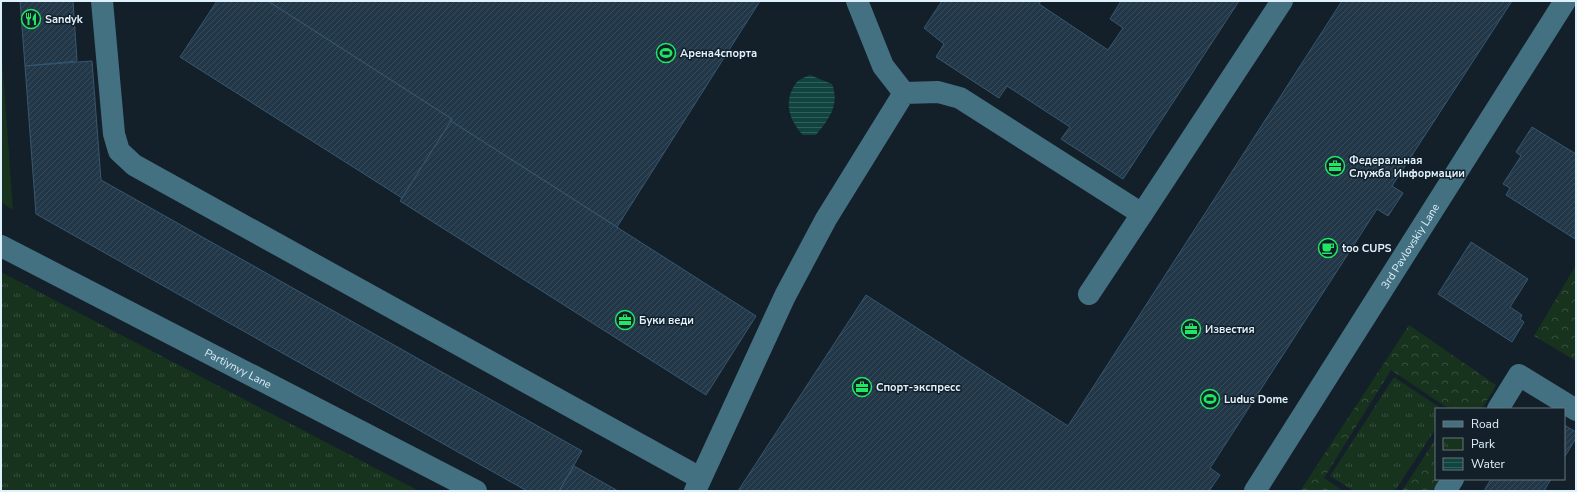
<svg xmlns="http://www.w3.org/2000/svg" width="1577" height="492" viewBox="0 0 1577 492" font-family="'Nunito Sans',sans-serif">
	<style>
		.grass { fill: #17321d }
		.forest { fill: url(#forest-crowns) }
		.park { fill: url(#park-tufts) }
		.water { fill: url(#water-rules) }
		.building { fill: url(#building-hatch); stroke: #365771 }
		.lines { fill: none; stroke-linecap: round; stroke-linejoin: round }
		.minor { stroke: #447182; stroke-width: 22 }
		.labels { text-anchor: middle; stroke-width: 3; stroke-linejoin: round; paint-order: stroke }
		.poi-label { font-size: 11px; font-weight: bold; fill: #dff1fc; stroke: #142029; text-anchor: start }
		.street-label { font-size: 11px; fill: #dff1fc; stroke: #142029 }
	</style>
	<defs>
		<pattern id="forest-crowns" width="20" height="18" patternUnits="userSpaceOnUse"><rect width="20" height="18" fill="#17321d"/><path d="M2 6a3 3 0 1 1 6 0M12 15a3 3 0 1 1 6 0" fill="none" stroke="#38503f"/></pattern>
		<pattern id="park-tufts" width="24" height="20" patternUnits="userSpaceOnUse"><rect width="24" height="20" fill="#17321d"/><path d="M3 7l-1-3M5 7V3M7 7l1-3M15 17l-1-3M17 17v-4M19 17l1-3" fill="none" stroke="#38503f"/></pattern>
		<pattern id="water-rules" width="6" height="5" patternUnits="userSpaceOnUse"><rect width="6" height="5" fill="#11443e"/><path d="M0 2.5h6" fill="none" stroke="#335f5b"/></pattern>
		<pattern id="building-hatch" width="6" height="6" patternUnits="userSpaceOnUse"><rect width="6" height="6" fill="#223748"/><path d="M-1 1l2-2M0 6l6-6M5 7l2-2" fill="none" stroke="#374b5a"/></pattern>
	</defs>
	<rect width="100%" height="100%" fill="#142029"/>
	<polygon class="grass" points="1,45 13,210 1,202"/>
	<g class="forest">
		<polygon points="1576,265 1576,361 1534,336"/>
		<polygon points="1409,325 1496,385 1482,409 1449,409 1391,370 1324,478 1343,491 1300,491"/>
		<polygon points="1436,438 1436,479 1439,479 1432,491 1402,491"/>
	</g>
	<g class="park">
		<polygon points="1,272 419,491 1,491"/>
		<polygon points="1394,377 1442,409 1436,409 1436,428 1395,491 1354,491 1330,476"/>
	</g>
	<path class="water" d="M 810,75 L 832,84 C 840,105 829,119 816,135 L 803,135 C 789,120 783,101 796,83 C 799,79 806,77 810,75 Z"/>
	<g class="building">
		<polygon points="20,1 73,1 77,61 25,66"/>
		<polygon points="217,1 268,1 452,119 402,198 180,57"/>
		<polygon points="268,1 760,1 617,227 451,121 452,119"/>
		<polygon points="942,1 1041,1 1039,4 1108,50 1123,28 1110,19 1121,1 1239,1 1123,179 1061,139 1070,127 1007,86 999,98 936,57 944,44 924,28"/>
		<polygon points="1342,1 1512,1 1392,186 1403,193 1388,216 1377,209 1210,468 1220,475 1209,491 738,491 866,295 1068,426"/>
		<polygon points="92,61 101,180 582,451 559,491 527,491 36,214 25,66"/>
		<polygon points="451,121 756,316 706,395 400,201"/>
		<polygon points="1532,127 1576,154 1575,239 1506,195 1510,188 1503,184 1521,156 1516,152"/>
		<polygon points="1471,242 1528,279 1510,307 1522,315 1520,319 1524,322 1512,342 1438,294"/>
		<polygon points="1564,425 1576,432 1576,438 1564,458"/>
		<polygon points="574,466 618,491 559,491"/>
		<polygon points="1491,479 1551,479 1544,491 1484,491"/>
	</g>
	<g class="lines">
		<g class="minor">
			<polyline points="102,1 114,134 119,151 134,165 700,478"/>
			<polyline points="857,1 883,66 904,93"/>
			<path id="s1" d="M 1,246 L 476,491"/>
			<polyline points="1089,294 1142,214"/>
			<polyline points="1498,409 1519,375 1576,410"/>
			<polyline points="695,491 785,296 826,219 904,93 938,92 960,98 1142,214 1282,1"/>
			<path id="s2" d="M 1255,491 L 1565,1"/>
			<polyline points="1445,491 1453,479"/>
		</g>
	</g>
	<defs>
		<g id="restaurant-ring" transform="scale(1)"><circle r="9.5" fill="#142029" stroke="#1fe763" stroke-width="1.5"/><path d="M-5-6h1v4h1v-4h1v4h1v-4h1v5L-1.5 .5V6h-2V.5L-5-1ZM5-6V6H3V1.5H1.5Q1.5-4 5-6Z" fill="#1fe763"/></g>
		<g id="stadium-ring" transform="scale(1)"><circle r="9.5" fill="#142029" stroke="#1fe763" stroke-width="1.5"/><path d="M0-5a6.5 5 0 1 0 0 10a6.5 5 0 1 0 0-10ZM-3.5-1.8h7v3.6h-7Z" fill="#1fe763"/></g>
		<g id="office-ring" transform="scale(1)"><circle r="9.5" fill="#142029" stroke="#1fe763" stroke-width="1.5"/><path d="M-6-3h4V-5.5h4V-3h4V5H-6ZM-1-4.5V-3h2v-1.5ZM-6 0V1H6V0Z" fill="#1fe763"/></g>
		<g id="cafe-ring" transform="scale(1)"><circle r="9.5" fill="#142029" stroke="#1fe763" stroke-width="1.5"/><path d="M-5.5-4.5H6V0H3Q3 3.5 0 3.5H-2.5Q-5.5 3.5-5.5 0ZM3-3.2v2h1.7v-2ZM-6 4.5H4V6H-6Z" fill="#1fe763"/></g>
	</defs>
	<g fill-rule="evenodd">
		<use href="#restaurant-ring" x="31" y="19"/>
		<use href="#stadium-ring" x="666" y="53"/>
		<use href="#office-ring" x="1335" y="166"/>
		<use href="#cafe-ring" x="1328" y="248"/>
		<use href="#office-ring" x="625" y="320"/>
		<use href="#office-ring" x="1191" y="329"/>
		<use href="#office-ring" x="862" y="387"/>
		<use href="#stadium-ring" x="1210" y="399"/>
	</g>
	<g class="labels">
		<g class="poi-label">
			<text x="45" y="23">Sandyk</text>
			<text x="680" y="57">Арена4спорта</text>
			<text x="1349" y="164">Федеральная<tspan x="1349" dy="13">Служба Информации</tspan></text>
			<text x="1342" y="252">too CUPS</text>
			<text x="639" y="324">Буки веди</text>
			<text x="1205" y="333">Известия</text>
			<text x="876" y="391">Спорт-экспресс</text>
			<text x="1224" y="403">Ludus Dome</text>
		</g>
		<g class="street-label">
			<text dy="4" stroke="none"><textPath href="#s2" startOffset="290">3rd Pavlovskiy Lane</textPath></text>
			<text dy="4" stroke="none"><textPath href="#s1" startOffset="267">Partiynyy Lane</textPath></text>
		</g>
	</g>
	<rect width="1577" height="492" fill="none" stroke="#dff1fc" stroke-width="4"/>
	<rect x="1435" y="408" width="130" height="72" fill="#142029" stroke="#65747d"/>
	<rect x="1443" y="421" width="20" height="6" fill="#447182" stroke="#65747d"/>
	<text x="1471" y="428" font-size="12" fill="#dff1fc">Road</text>
	<rect x="1443" y="438" width="20" height="12" fill="url(#park-tufts)" stroke="#65747d"/>
	<text x="1471" y="448" font-size="12" fill="#dff1fc">Park</text>
	<rect x="1443" y="458" width="20" height="12" fill="url(#water-rules)" stroke="#65747d"/>
	<text x="1471" y="468" font-size="12" fill="#dff1fc">Water</text>
</svg>
